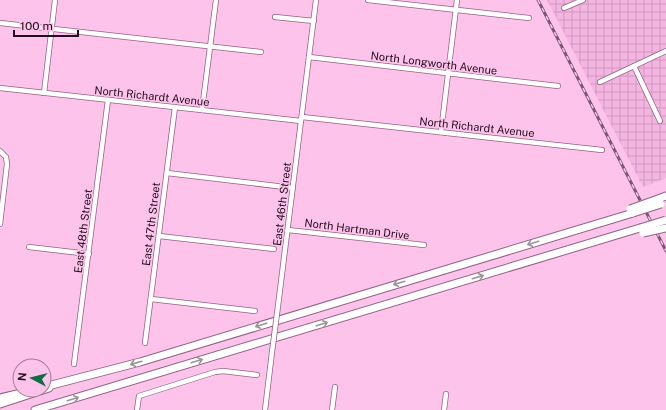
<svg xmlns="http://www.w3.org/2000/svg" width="666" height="410" viewBox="0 0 666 410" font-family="'Public Sans',sans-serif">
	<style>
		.industrial { fill: url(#industrial-grid) }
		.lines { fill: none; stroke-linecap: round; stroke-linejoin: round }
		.minor-casing { stroke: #946186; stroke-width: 6 }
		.highway-casing { stroke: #946186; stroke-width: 9 }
		.minor { stroke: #fff; stroke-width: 4.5 }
		.highway { stroke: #fff; stroke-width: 7 }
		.rail-casing { stroke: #7b5871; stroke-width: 3 }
		.rail { stroke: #fdc3eb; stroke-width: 1.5; stroke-dasharray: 4.5; stroke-linecap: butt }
		.minor-bridge-casing { stroke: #946186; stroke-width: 6; stroke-linecap: butt }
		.highway-bridge-casing { stroke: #946186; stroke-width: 9; stroke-linecap: butt }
		.minor-bridge { stroke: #fff; stroke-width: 4.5 }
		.highway-bridge { stroke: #fff; stroke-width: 7 }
		.oneway { stroke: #9c9399 }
		.labels { text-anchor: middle; stroke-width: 3; stroke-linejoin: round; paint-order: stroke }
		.street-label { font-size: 11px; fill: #220e1d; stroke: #fdc3eb }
	</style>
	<defs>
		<pattern id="industrial-grid" width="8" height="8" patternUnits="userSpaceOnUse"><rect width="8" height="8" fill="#f4b5e1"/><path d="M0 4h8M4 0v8" fill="none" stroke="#d19ac1"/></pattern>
	</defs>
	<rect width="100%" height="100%" fill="#fdc3eb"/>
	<polygon class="industrial" points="547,0 666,0 666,178 643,187"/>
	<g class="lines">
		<g class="minor-casing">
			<g id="minor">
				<polyline points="368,0 529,18"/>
				<polyline points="564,8 583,0"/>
				<polyline points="275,17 314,21"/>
				<polyline points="0,23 261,52"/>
				<polyline points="309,57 558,86"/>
				<polyline points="634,66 660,121"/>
				<polyline points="600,82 666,51"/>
				<polyline points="0,88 301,121"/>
				<polyline points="44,93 55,0"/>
				<polyline points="202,110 216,0"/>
				<polyline points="302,117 602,150"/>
				<polyline points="441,132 457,0"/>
				<polyline points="0,151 6,157 7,164 0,224"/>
				<polyline points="167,173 293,188"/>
				<polyline points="288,230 424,245"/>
				<polyline points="159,236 274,249"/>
				<polyline points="29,247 89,254"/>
				<polyline points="151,299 255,311"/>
				<polyline points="278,306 316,0"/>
				<polyline points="145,343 175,107"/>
				<polyline points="74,364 108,100"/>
				<polyline points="137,410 139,396 215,372 223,371 257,375"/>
				<polyline points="265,410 272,352"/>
				<polyline points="332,410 335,387"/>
				<polyline points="444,410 446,394"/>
			</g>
		</g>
		<g class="highway-casing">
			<g id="highway">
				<polyline points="658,199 666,196"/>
				<polyline points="44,387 140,362 633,213"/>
				<polyline points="0,398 29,391"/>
				<polyline points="0,404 49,388"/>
				<polyline points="35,410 640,228"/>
			</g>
		</g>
		<use href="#minor" class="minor"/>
		<use href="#highway" class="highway"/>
		<g class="rail-casing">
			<polyline id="rail" points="538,0 666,251"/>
		</g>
		<use href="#rail" class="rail"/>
		<g class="minor-bridge-casing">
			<polyline id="minor-bridge" points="272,352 278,306"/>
		</g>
		<g class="highway-bridge-casing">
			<g id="highway-bridge">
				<polyline points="630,209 658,199"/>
				<polyline points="633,213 661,204"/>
				<polyline points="640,228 666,220"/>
				<polyline points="643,233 666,228"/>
			</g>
		</g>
		<use href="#minor-bridge" class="minor-bridge"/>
		<use href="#highway-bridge" class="highway-bridge"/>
	</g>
	<defs><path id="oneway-shaft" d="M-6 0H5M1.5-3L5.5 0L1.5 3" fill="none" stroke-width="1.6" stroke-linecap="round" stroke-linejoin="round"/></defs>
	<g class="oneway">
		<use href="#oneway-shaft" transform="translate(533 243) rotate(163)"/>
		<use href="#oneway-shaft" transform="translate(478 277) rotate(-17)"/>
		<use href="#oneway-shaft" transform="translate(399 283) rotate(163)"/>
		<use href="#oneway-shaft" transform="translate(322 324) rotate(-17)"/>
		<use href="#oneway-shaft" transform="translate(261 325) rotate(163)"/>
		<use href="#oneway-shaft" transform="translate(197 361) rotate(-17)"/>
		<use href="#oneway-shaft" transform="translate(136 363) rotate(164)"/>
		<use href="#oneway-shaft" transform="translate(73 399) rotate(-17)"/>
	</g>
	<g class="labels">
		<g class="street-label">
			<text transform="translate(434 63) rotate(7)" y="4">North Longworth Avenue</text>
			<text transform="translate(152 96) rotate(6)" y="4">North Richardt Avenue</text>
			<text transform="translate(477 127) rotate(6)" y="4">North Richardt Avenue</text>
			<text transform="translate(282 204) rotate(-83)" y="4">East 46th Street</text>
			<text transform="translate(151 224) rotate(-83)" y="4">East 47th Street</text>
			<text transform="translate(357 229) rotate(7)" y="4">North Hartman Drive</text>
			<text transform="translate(83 231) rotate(-83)" y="4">East 48th Street</text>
		</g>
	</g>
	<g transform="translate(32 378) rotate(277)"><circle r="19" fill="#fdc3eb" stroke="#a57b99"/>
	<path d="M0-3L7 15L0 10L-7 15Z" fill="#0c6e44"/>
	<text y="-6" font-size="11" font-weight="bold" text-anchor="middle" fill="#220e1d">N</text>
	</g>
	<path d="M14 30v6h64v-6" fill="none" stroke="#220e1d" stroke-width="2"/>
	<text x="20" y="30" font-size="12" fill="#220e1d" stroke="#fdc3eb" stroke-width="3" paint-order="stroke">100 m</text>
</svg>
